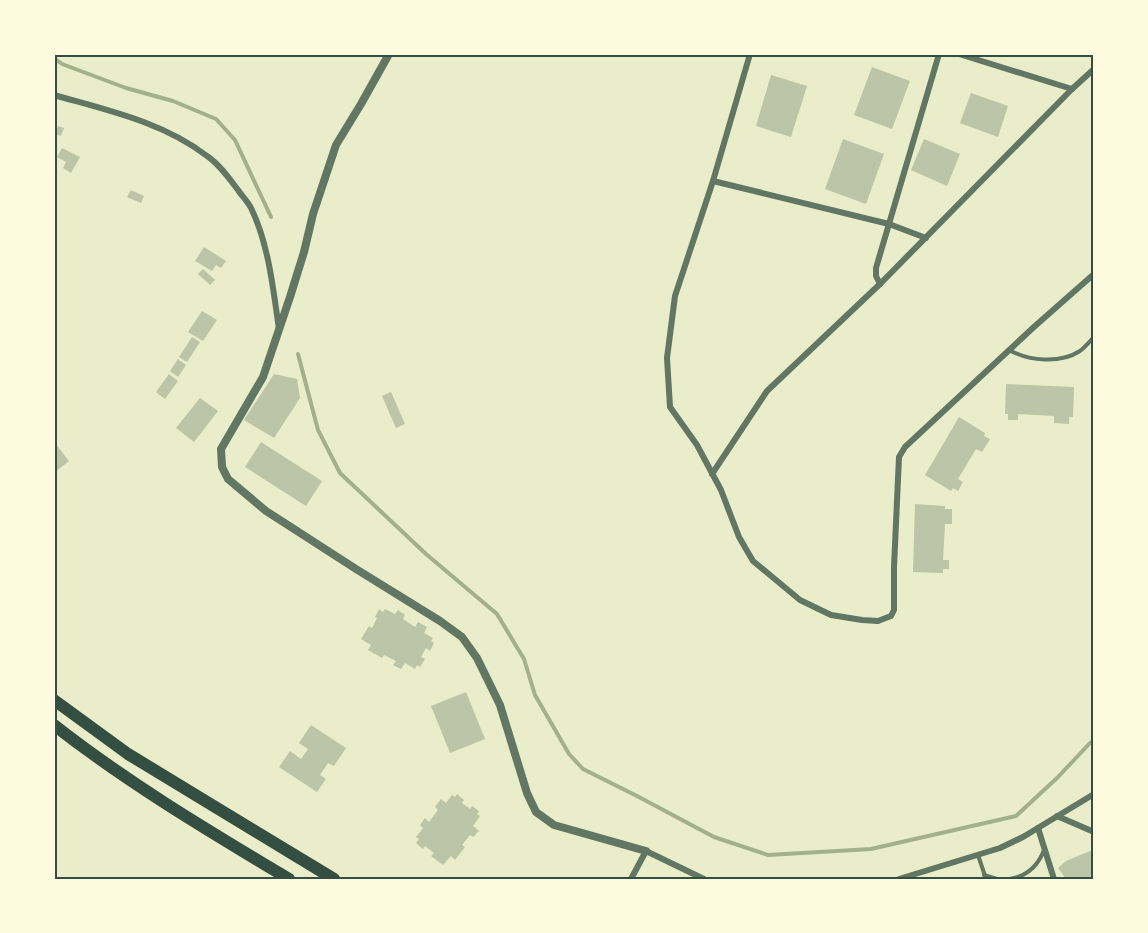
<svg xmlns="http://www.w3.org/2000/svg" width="1148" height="933" viewBox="0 0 1148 933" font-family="'Crimson Pro',serif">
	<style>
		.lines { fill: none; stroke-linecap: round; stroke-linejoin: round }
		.stream { stroke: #a3b18a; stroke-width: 4 }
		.building { fill: #bcc5a7 }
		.service { stroke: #617663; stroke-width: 4 }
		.minor { stroke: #617663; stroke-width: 6 }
		.tertiary { stroke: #617663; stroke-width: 8 }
		.motorway { stroke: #344e41; stroke-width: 12 }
		.neatline { fill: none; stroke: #344e41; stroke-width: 2 }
	</style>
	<rect width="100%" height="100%" fill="#e9edc9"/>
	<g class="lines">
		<g class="stream">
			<polyline points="54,58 62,64 126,88 173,101 216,119 235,140 271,217"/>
			<polyline points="298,354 318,430 340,473 426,554 497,614 524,659 535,695 569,754 583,769 637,796 714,837 768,855 871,849 1016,816 1057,778 1090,743 1094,742"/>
		</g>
	</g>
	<g class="building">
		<polygon points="872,67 910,81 892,129 854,115"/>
		<polygon points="771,75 807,86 791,137 756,126"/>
		<polygon points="971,93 1008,106 998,137 960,123"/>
		<polygon points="58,126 64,128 61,136 54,134 54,128 57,129"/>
		<polygon points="843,139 884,154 866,204 825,189"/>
		<polygon points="924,139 960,154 947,186 911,170"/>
		<polygon points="62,148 80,157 71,173 63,168 66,162 57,157"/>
		<polygon points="131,190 144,196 141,203 127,197"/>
		<polygon points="204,247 226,261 221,268 216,265 212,271 195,261"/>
		<polygon points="203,269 215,280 210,285 198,274"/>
		<polygon points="202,311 217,320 203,341 188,332"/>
		<polygon points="192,337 200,342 187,362 179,357"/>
		<polygon points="178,359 186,365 178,377 170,371"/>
		<polygon points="169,374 178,381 165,399 156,392"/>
		<polygon points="274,374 297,379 300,398 274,438 244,420"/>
		<polygon points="1006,384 1074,387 1073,417 1069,417 1069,424 1054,423 1054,416 1018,414 1018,420 1008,420 1008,414 1005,414"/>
		<polygon points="391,392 405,424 396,428 382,396"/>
		<polygon points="200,398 218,411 194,442 176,428"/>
		<polygon points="959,417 985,433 984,436 990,439 982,452 976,449 958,479 963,482 958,491 953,488 951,491 925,475"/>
		<polygon points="54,442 69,461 55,472 54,471"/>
		<polygon points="261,442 322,481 306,506 245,467"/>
		<polygon points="915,504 945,506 945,509 952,509 952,524 945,524 943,560 949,560 949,569 943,569 943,573 913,572"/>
		<polygon points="379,609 383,612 385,609 395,614 398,610 405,615 403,619 415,627 418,622 427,627 424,633 433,638 431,641 434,643 430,651 426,648 421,657 425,659 420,667 417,665 415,669 405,663 401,669 393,665 396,661 384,655 382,658 368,650 371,645 361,639 369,626 372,628 377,618 375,617"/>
		<polygon points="466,692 485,739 450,753 431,706"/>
		<polygon points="311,725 346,748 334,766 328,763 320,775 326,779 317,792 279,767 290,751 301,759 308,749 299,743"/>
		<polygon points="457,794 464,800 462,803 470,809 472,806 479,811 477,814 480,816 473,826 479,831 473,837 470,835 462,845 465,847 455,860 451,856 443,865 431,856 434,853 425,846 423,849 416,843 419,839 416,837 423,828 420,825 425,818 429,822 438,810 435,807 441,799 446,803 452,795 455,797"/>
		<polygon points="1090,851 1094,852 1094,879 1066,879 1058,868 1066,861"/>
	</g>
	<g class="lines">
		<g class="service">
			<path d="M 1009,350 C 1029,361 1060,364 1080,351 C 1085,347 1090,341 1094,337"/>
			<polyline points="978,855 986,879"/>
			<polyline points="984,875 997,879"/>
			<path d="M 1010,879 C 1027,876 1038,866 1044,850"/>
		</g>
		<g class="minor">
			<polyline points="750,54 713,181 675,296 667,358 670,407 697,445 721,490 739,537 753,561 800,600 831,615 862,620 878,621 891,616 894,610 894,567 899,457 905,447 1035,326 1094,274"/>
			<polyline points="959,54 1072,89"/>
			<path d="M 54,95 C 106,110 163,122 207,156 C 219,164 229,178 238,190 C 242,196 248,202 251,208 C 269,245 273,289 279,329"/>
			<polyline points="713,181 889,224 926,238"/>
			<polyline points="880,284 876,276 876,268 939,54"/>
			<polyline points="712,474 767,391 880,284 1072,89 1094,69"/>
			<polyline points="1057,816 1094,832"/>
			<polyline points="1038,828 1054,879"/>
			<polyline points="631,879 646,851 704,879"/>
			<polyline points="899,879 1000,848 1023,837 1094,794"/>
		</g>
		<polyline class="tertiary" points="389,54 361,104 336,145 313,214 304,252 290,297 263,377 221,449 222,467 228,479 266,511 356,569 440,621 462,637 477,658 500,705 527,793 536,812 554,825 646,851"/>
		<g class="motorway">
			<polyline points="54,700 128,754 334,879"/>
			<path d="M 54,725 C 128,783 209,831 289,879"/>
		</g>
	</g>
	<rect width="1148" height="933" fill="none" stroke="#fefae0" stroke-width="111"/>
	<rect x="56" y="56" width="1036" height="822" class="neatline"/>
</svg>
